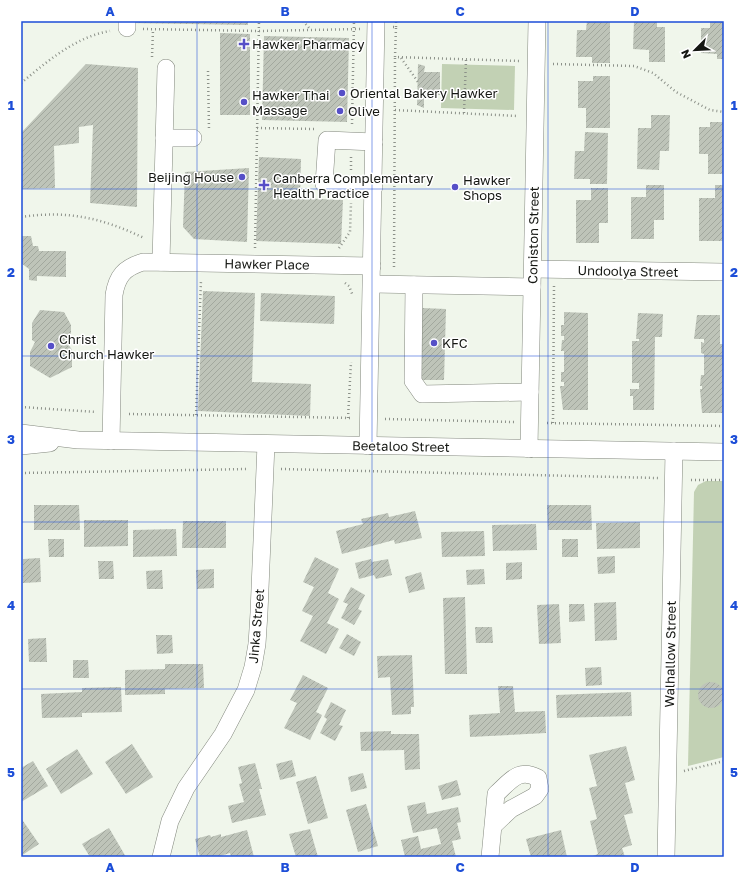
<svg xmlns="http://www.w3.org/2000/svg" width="745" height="878" viewBox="0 0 745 878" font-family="'Golos Text',sans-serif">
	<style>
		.green { fill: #c2d1b4 }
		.building { fill: url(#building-hatch) }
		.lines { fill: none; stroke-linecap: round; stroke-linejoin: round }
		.minor-casing { stroke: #83887e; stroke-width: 18 }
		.path { stroke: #8c9189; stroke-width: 2.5; stroke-dasharray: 1 3; stroke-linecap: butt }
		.minor { stroke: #fff; stroke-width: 17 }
		.grid { fill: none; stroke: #1d4ed8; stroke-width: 1; stroke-opacity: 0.55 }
		.poi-dot { fill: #564fc7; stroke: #fff; stroke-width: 1.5 }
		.labels { text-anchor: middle; stroke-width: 3; stroke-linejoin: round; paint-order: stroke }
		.poi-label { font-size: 13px; fill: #151713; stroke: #fff; text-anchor: start }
		.street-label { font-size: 13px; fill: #151713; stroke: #fff }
		.neatline { fill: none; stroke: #1d4ed8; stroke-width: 1.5 }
		.grid-label { font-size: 13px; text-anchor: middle; font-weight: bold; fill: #1d4ed8 }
	</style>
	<defs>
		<pattern id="building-hatch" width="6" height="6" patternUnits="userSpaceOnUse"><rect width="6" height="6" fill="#bec4b9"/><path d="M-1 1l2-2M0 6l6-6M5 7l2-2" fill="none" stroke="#a2a89e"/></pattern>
	</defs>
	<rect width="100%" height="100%" fill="#f0f6eb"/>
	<g class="green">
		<polygon points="442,64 515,66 514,110 441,108"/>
		<polygon points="706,481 724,481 724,757 688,766 694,492 698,485"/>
	</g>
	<g class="building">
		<polygon points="131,21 248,21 248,25 131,23"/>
		<polygon points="587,21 610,21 610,63 592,63 592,57 576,57 577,30 586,30"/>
		<polygon points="634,21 657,21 657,27 665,27 665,62 649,62 649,50 633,49"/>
		<polygon points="710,21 724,21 724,59 717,59 717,54 701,53 701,28 710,28"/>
		<polygon points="220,33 250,34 250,115 220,115"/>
		<polygon points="264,36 349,38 347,122 262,120"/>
		<polygon points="86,64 138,68 137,207 90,203 93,125 79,127 79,143 54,146 55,188 21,189 21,133"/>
		<polygon points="418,64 425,66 424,72 440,72 440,95 424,95 424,108 417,105"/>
		<polygon points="593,76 610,76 610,128 586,128 586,108 578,108 578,81 593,81"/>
		<polygon points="651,115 670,115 669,151 660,151 659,170 637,169 638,128 651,128"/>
		<polygon points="710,122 724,122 724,174 708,174 708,154 699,154 699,127 710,127"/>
		<polygon points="585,132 608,133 607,184 590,184 590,179 574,179 575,151 584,151"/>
		<polygon points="259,157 301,159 300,198 343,200 341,244 256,241"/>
		<polygon points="249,168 247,242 194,239 183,227 185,172"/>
		<polygon points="646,185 664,185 664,220 654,220 654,239 631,239 631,197 646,197"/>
		<polygon points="715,185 724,185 723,241 699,241 699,198 715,198"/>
		<polygon points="591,188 608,188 608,223 599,223 599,243 576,243 576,200 591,200"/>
		<polygon points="21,236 31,236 33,246 38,246 39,251 66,251 66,277 37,276 37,281 29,280 29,269 21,263"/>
		<polygon points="203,291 255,293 252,382 311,384 310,416 198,411"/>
		<polygon points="261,293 335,296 334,324 260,321"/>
		<polygon points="422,308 446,309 444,380 419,380"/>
		<polygon points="40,310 64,312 71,325 71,340 67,342 72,350 72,367 50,378 30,366 30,352 35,342 32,340 32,323"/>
		<polygon points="564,312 588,313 588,410 563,410 560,386 564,386 564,382 561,382 561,372 564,372 564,351 561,351 562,340 564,340 564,336 561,336 561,325 564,325"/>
		<polygon points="638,313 663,314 662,337 655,337 654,410 633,410 633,396 630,396 630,389 639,389 639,383 632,383 632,341 639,341 639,339 636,339"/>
		<polygon points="697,315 720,315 720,344 724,344 724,413 702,413 700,389 702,389 702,386 700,386 701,375 704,375 704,354 701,353 701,342 704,343 704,339 694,339"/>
		<polygon points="34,505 79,505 80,530 34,530"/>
		<polygon points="547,505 591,505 592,530 548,530"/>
		<polygon points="415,511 422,538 395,544 394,540 342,554 336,531 363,524 361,519 388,513 389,517"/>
		<polygon points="84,520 128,520 128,546 84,547"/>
		<polygon points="183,521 226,521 226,548 182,548"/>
		<polygon points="640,522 640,548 597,549 596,523"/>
		<polygon points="536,524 537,550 493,551 492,525"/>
		<polygon points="176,529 177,556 133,557 133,530"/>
		<polygon points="484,531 485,556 442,557 441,532"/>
		<polygon points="48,539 64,539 64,557 49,557"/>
		<rect x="562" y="539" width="16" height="18"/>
		<polygon points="615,556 615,573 598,574 597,557"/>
		<polygon points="315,557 339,569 328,593 339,599 327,623 339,629 326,654 300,641 313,616 302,611 314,587 303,582"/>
		<polygon points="40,558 41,582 23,583 23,559"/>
		<polygon points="371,559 372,562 388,559 392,575 376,579 374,575 359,579 355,563"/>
		<polygon points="98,561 113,561 114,579 99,579"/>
		<polygon points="522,562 522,579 506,580 506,563"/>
		<polygon points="214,569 214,588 197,589 196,570"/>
		<polygon points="484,569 485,584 467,585 466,570"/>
		<polygon points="162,570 163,589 147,589 146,571"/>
		<polygon points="421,572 425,589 409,593 405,577"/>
		<polygon points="351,587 365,595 358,609 362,611 354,625 341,618 348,604 343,602"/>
		<polygon points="465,597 467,674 445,674 443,598"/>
		<polygon points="616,602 617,640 595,641 594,603"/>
		<polygon points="559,604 561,643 539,644 537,605"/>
		<polygon points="569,604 584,604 585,621 569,622"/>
		<polygon points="475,627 492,627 493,643 476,643"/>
		<polygon points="347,634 361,642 354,656 339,648"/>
		<polygon points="156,635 172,635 173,653 157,654"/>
		<polygon points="46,638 47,662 29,662 28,639"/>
		<polygon points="412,655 414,707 411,707 411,714 392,715 390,677 378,678 377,656"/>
		<polygon points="73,660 88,660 89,678 73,678"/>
		<polygon points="165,664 203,664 204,688 165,689 165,694 125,695 125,670 165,669"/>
		<polygon points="601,667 602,685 586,686 585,668"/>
		<polygon points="303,675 328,688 316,712 322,715 310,740 284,728 297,703 290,700"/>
		<circle cx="711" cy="695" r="13"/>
		<polygon points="498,686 513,686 515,712 545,711 546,733 470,737 469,715 500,713"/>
		<polygon points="121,687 122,712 82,713 82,717 42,718 41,694 82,692 82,688"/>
		<polygon points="631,692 632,716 557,718 556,695"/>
		<polygon points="331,702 346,710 339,725 343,726 335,741 320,733 327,719 324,717"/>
		<polygon points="391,731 391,734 419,734 420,769 405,770 404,750 361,751 360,732"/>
		<polygon points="132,744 153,777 126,794 105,762"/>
		<polygon points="626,746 635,780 625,783 633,813 624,815 632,845 622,848 625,857 590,857 598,854 590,821 597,819 589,788 597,786 589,755"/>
		<polygon points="77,749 93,774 61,794 46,769"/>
		<polygon points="292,760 296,776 280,780 276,764"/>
		<polygon points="33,761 48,786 21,802 21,768"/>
		<polygon points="255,763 262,789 259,789 266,815 232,823 228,806 244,802 239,784 242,783 238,767"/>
		<polygon points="363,773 367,788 351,792 348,777"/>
		<polygon points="316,776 328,818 308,824 296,782"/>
		<polygon points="457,780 461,795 442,800 438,786"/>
		<polygon points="425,802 427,814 458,807 461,822 457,823 461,839 452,841 456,857 405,857 401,840 418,836 421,849 441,844 437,828 413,833 407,806"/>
		<polygon points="366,804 378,846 358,852 346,810"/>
		<polygon points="21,818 39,844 21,856"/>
		<polygon points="109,828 126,857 90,857 82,844"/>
		<polygon points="310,829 318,857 296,857 289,834"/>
		<polygon points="247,830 254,857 231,857 230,853 217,857 200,857 195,839 210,835 211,837 221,834 221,837"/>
		<polygon points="561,830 567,857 531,857 526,839"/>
	</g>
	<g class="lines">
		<g class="minor-casing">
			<g id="minor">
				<polyline points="127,28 127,21"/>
				<polyline points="164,138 193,138"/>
				<polyline points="374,187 324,184 327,140 374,142"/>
				<polyline points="161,262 166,68"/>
				<polyline points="533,269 724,272"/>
				<polyline points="372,284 532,287"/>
				<polyline points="414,285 413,381 422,394 530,392"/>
				<polyline points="21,433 78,440 724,452"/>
				<path d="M 111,441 L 114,295 C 117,276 124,268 143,262 L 372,266"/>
				<polyline points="21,446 50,443"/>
				<polyline points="368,446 376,21"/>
				<polyline points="529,449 537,21"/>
				<polyline points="161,857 170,821 186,788 223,734 246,690 253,667 257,644 259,613 266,444"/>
				<path d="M 490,857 L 496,794 C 510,782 518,767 538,778 L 540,789 L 535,796 L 511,809 L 493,826"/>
				<polyline points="666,857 674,451"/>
			</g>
		</g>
		<g class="path">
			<polyline points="303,21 311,30"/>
			<polyline points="393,27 396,27 395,57 520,61"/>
			<polyline points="396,27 396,21"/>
			<polyline points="143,29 259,31 360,29"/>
			<polyline points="152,57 153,30"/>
			<polyline points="401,58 418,82"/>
			<polyline points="553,64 634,66 653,73 676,92 710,110 724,112"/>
			<polyline points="208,71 209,130"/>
			<path d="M 21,83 C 48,61 75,37 110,31"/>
			<polyline points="395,110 518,116"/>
			<polyline points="464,113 466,60"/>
			<polyline points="352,124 354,21"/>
			<polyline points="257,128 314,129"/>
			<polyline points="351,170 351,157"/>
			<path d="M 21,217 C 68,210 102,218 144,238"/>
			<polyline points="255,248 259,21"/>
			<polyline points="339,248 350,232 351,203"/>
			<polyline points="394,267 395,57"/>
			<polyline points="345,283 349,286 353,296"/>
			<polyline points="21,407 96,412"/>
			<polyline points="129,414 352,418"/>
			<polyline points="196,415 201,280"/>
			<polyline points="348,418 351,362"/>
			<polyline points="385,419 514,422"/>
			<polyline points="547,423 724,426"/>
			<polyline points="553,423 554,286"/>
			<polyline points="281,469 658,478"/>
			<polyline points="21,473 248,469"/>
			<polyline points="691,480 724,480"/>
			<polyline points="684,771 724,761"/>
		</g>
		<use href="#minor" class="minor"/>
	</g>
	<path class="grid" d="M 197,21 L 197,857M 372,21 L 372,857M 548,21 L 548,857M 21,189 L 724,189M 21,356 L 724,356M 21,522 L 724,522M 21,689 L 724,689"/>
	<g class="poi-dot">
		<path d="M242 38h4v4h4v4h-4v4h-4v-4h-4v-4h4z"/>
		<circle cx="342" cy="93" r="4"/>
		<circle cx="244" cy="102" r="4"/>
		<circle cx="340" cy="111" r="4"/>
		<circle cx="242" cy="177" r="4"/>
		<path d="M262 179h4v4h4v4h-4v4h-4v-4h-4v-4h4z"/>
		<circle cx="455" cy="187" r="4"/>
		<circle cx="434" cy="343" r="4"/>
		<circle cx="51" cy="346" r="4"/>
	</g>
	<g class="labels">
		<g class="poi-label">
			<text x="252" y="49">Hawker Pharmacy</text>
			<text x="350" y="98">Oriental Bakery Hawker</text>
			<text x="252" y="100">Hawker Thai<tspan x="252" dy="15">Massage</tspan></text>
			<text x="348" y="116">Olive</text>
			<text x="234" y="182" text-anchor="end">Beijing House</text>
			<text x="273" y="183">Canberra Complementary<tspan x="273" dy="15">Health Practice</tspan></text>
			<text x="463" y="185">Hawker<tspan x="463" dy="15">Shops</tspan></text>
			<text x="59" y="344">Christ<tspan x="59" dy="15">Church Hawker</tspan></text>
			<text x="442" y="348">KFC</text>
		</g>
		<g class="street-label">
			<text transform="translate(533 235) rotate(-89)" y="5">Coniston Street</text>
			<text transform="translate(267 264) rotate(1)" y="5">Hawker Place</text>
			<text transform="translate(628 271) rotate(1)" y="5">Undoolya Street</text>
			<text transform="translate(401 446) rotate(1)" y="5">Beetaloo Street</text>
			<text transform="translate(256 626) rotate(-85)" y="5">Jinka Street</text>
			<text transform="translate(670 654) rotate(-89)" y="5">Walhallow Street</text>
		</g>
	</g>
	<rect width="745" height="878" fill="none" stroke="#ffffff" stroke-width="44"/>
	<g transform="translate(695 50) rotate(246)" stroke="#ffffff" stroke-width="3" paint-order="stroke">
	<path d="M0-3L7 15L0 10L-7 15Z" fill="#151713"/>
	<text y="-6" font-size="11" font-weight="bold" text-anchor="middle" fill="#151713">N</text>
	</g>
	<rect x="22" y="22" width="701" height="834" class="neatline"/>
	<g class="grid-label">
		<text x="110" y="16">A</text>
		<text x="285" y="16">B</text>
		<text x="460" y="16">C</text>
		<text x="635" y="16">D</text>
		<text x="11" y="110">1</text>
		<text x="734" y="110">1</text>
		<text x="11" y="277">2</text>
		<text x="734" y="277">2</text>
		<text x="11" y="444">3</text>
		<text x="734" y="444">3</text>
		<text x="11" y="610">4</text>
		<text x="734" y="610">4</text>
		<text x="11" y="777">5</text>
		<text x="734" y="777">5</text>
		<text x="110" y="872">A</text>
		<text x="285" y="872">B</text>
		<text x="460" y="872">C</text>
		<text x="635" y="872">D</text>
	</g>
</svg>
